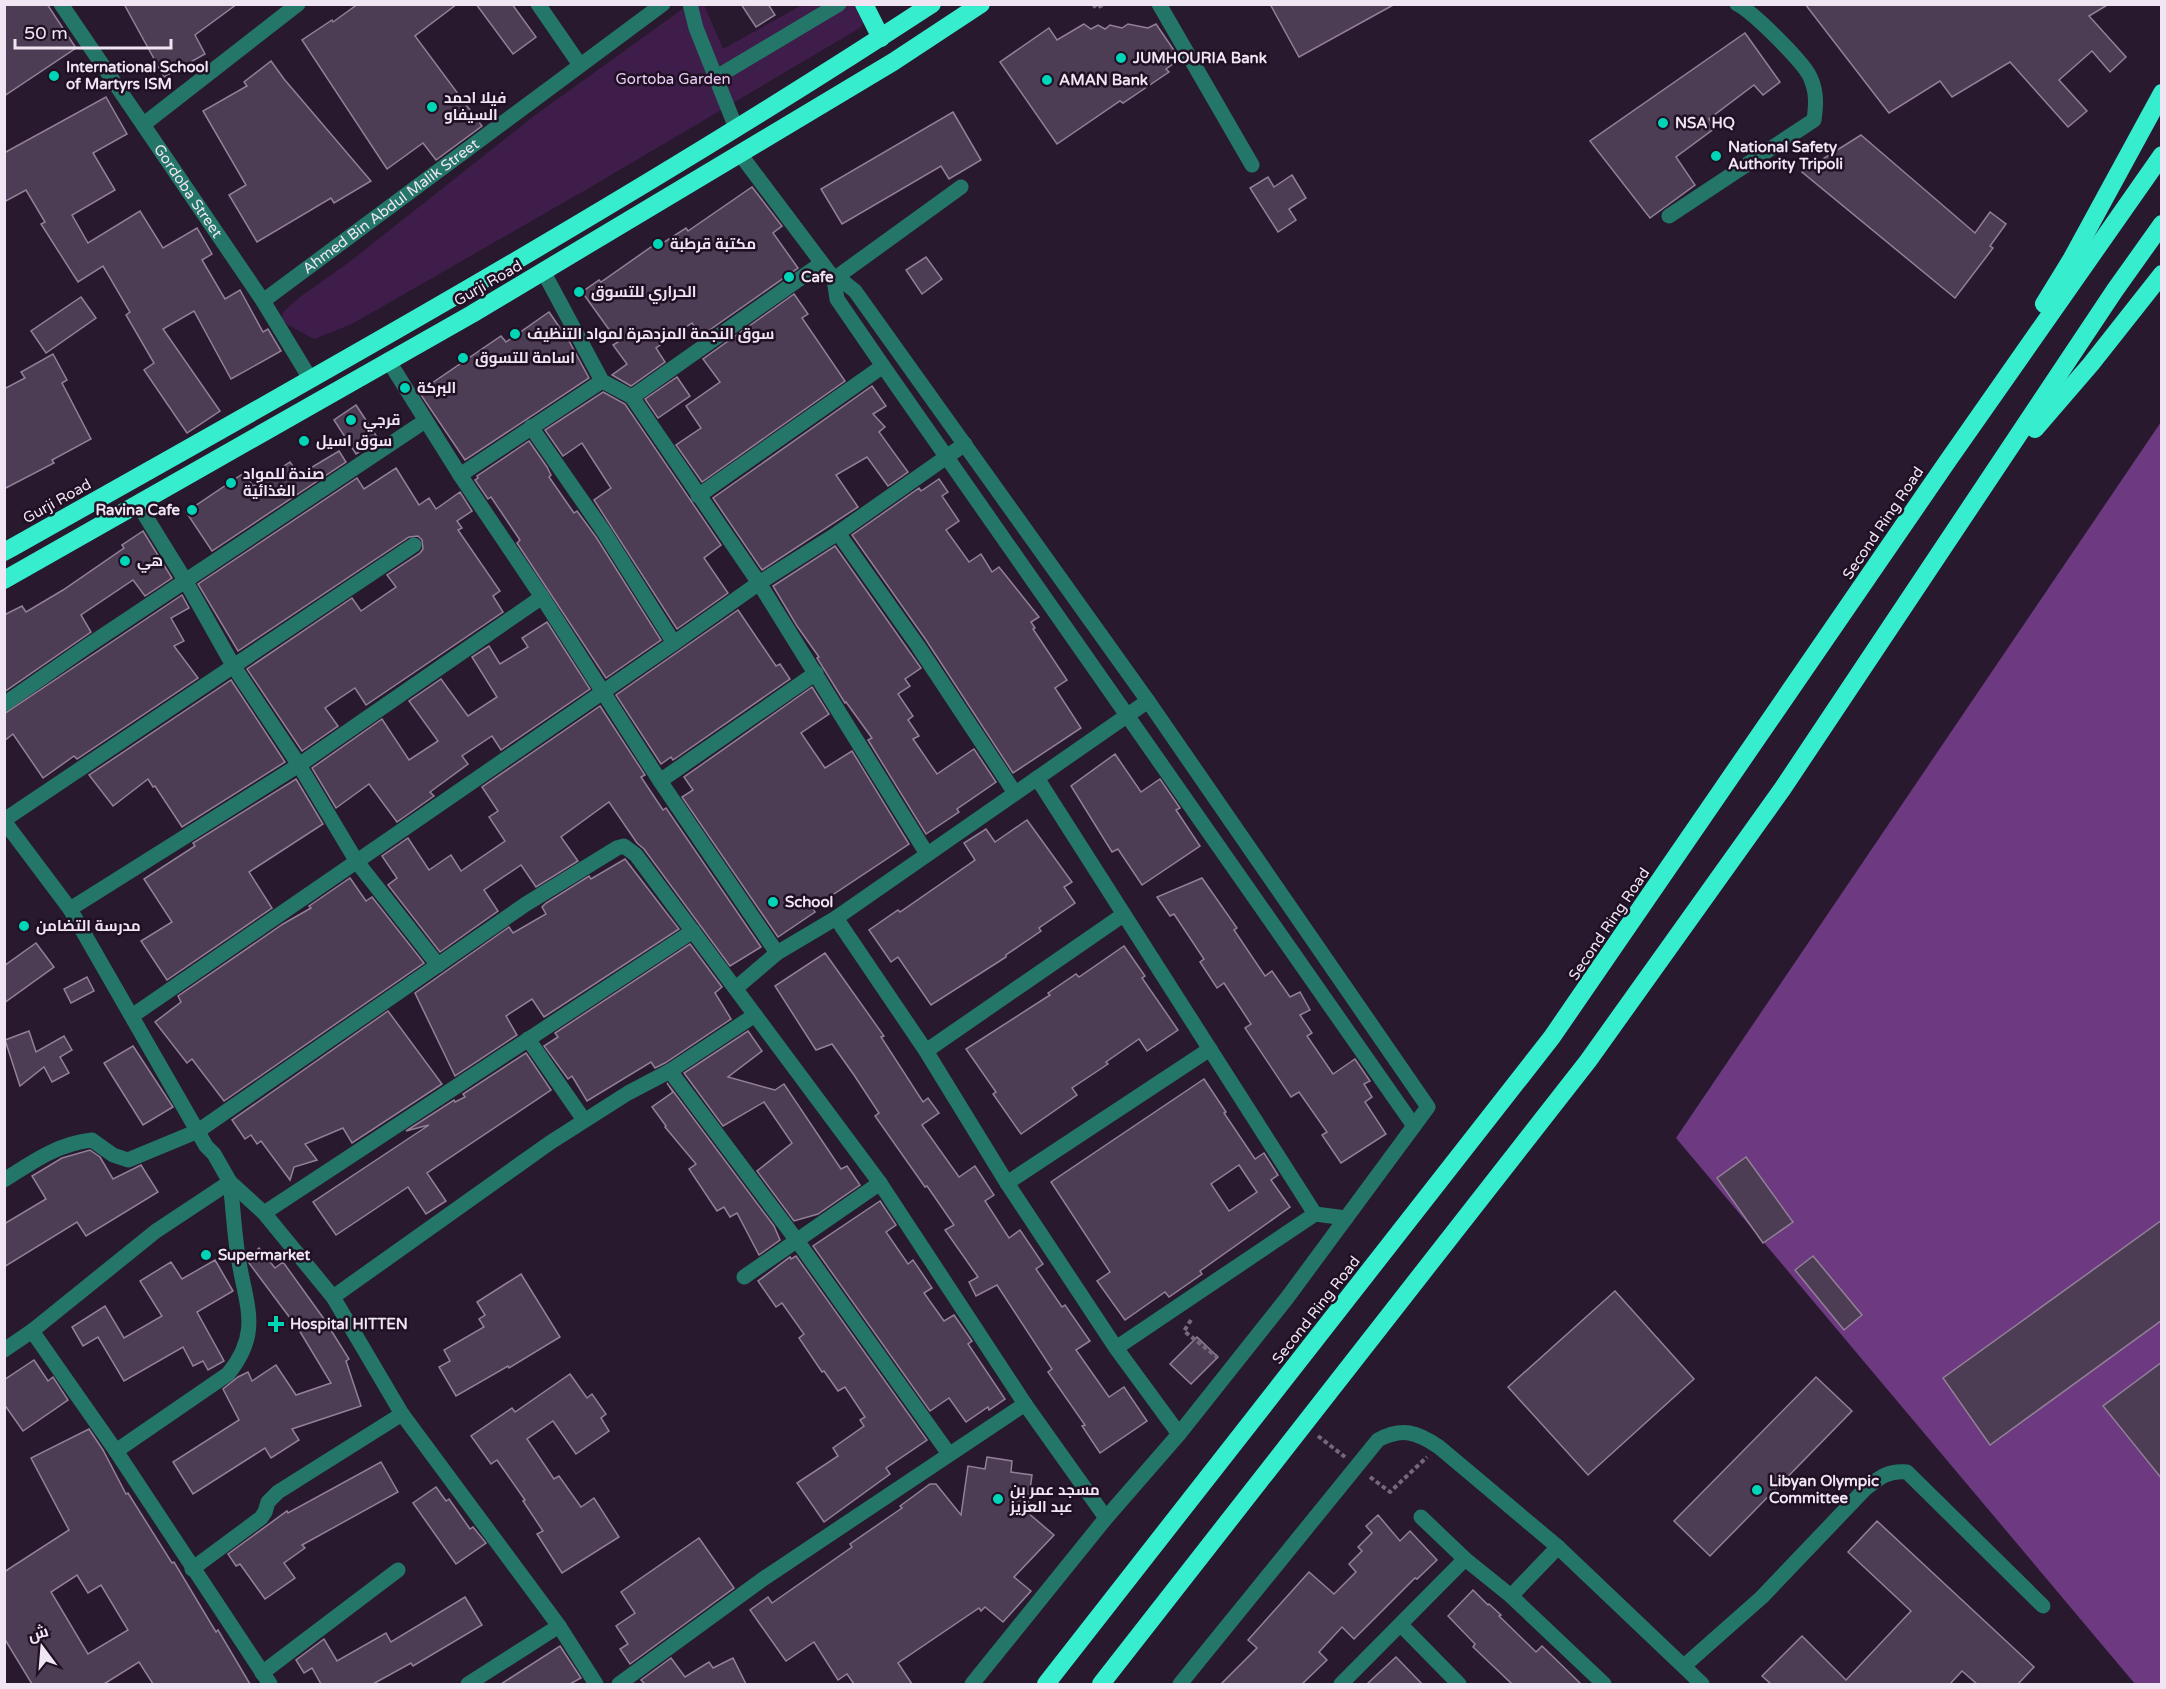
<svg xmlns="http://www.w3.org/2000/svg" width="2166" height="1689" viewBox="0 0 2166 1689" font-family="'Varela Round',Cairo,sans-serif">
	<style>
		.green { fill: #3e1d4a }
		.forest { fill: #6d3980 }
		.building { fill: #4d3d54; stroke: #928099; stroke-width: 1.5; fill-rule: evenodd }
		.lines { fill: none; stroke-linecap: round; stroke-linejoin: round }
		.path { stroke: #75687b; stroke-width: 4; stroke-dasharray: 4.5 3; stroke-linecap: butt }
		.minor { stroke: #247768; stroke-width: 15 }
		.highway { stroke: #36edce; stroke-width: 18 }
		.poi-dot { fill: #00d5b7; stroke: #1f1024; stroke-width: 2 }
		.labels { text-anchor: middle; stroke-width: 5; stroke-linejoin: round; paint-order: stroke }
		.poi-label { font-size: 15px; font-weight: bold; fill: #efe5f3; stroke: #1f1024; text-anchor: start }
		.park-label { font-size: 15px; fill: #eccff7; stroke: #1f1024 }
		.street-label { font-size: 15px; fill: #efe5f3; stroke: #1f1024 }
	</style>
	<rect width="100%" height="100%" fill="#28192e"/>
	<polygon class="green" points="688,5 704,5 723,49 802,5 857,5 865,20 860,28 589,188 352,324 314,339 288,325 281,319 283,312 300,297 348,263 534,116"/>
	<polygon class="forest" points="2161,422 2161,1684 2135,1684 1676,1138"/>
	<g class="building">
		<polygon points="4,4 47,4 76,48 4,96"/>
		<polygon points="124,4 237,4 195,35 205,54 164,77"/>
		<polygon points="358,4 457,4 415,36 482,126 436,160 423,143 387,169 302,40 332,20 333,22"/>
		<polygon points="476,4 512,4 536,37 513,54"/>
		<polygon points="741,4 768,4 775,15 756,27"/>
		<polygon points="1270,4 1395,4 1299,57"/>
		<polygon points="1805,4 2109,4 2089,16 2126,57 2110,72 2092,51 2059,80 2087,111 2068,127 2010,62 1952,97 1940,81 1889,113"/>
		<polygon points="1084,24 1091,29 1098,25 1105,29 1110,25 1122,28 1128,24 1148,28 1156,24 1180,59 1166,69 1169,72 1123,103 1120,101 1057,144 1000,62 1049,28 1057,40"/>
		<polygon points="1745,33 1780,82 1763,95 1754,85 1709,119 1715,128 1676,157 1695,185 1650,218 1590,141"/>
		<polygon points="271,61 284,79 371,181 334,203 331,198 257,242 229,195 246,185 203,111 247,86 244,82"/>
		<polygon points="106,97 127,134 93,153 115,190 72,215 88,243 140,211 163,248 197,228 212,254 202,260 225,299 240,290 263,332 268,329 281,351 231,379 194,311 163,329 220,411 187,433 144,370 154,363 126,315 130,312 103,266 78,282 41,224 45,222 26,190 4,202 4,153"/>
		<polygon points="953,112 981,160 949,179 941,166 842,224 821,189"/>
		<polygon points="1861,135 1975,233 1990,212 2006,224 1990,246 1993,248 1955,298 1802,172"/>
		<polygon points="1292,175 1306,198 1289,209 1296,220 1278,232 1250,188 1268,177 1274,187"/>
		<polygon points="752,187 782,226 773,233 798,268 701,336 692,323 656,348 665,362 631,386 612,375 627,364 613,345 618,342 582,292 599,280 601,282 661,240 663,243 686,228 688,231"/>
		<polygon points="926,257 942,279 922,294 906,270"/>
		<polygon points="794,294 808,314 802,318 845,381 702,482 676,445 701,428 686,406 720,382 703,359"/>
		<polygon points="81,297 96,318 46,353 31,331"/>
		<polygon points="549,312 569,341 589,378 465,460 419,392 501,336 506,342"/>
		<polygon points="53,354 67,380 62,383 91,439 52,460 54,463 4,489 4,389 25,378 21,372"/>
		<polygon points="677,377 690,396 658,418 645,399"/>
		<polygon points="872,386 886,406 873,414 885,427 879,432 908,472 888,486 867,457 836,475 858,507 762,570 713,498"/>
		<polygon points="603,392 625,404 721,545 704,558 728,593 677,629 594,500 611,488 582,443 563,456 545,430"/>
		<polygon points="356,405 379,440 356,454 334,420"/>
		<polygon points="529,441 547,467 551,475 549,477 574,513 577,511 596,537 661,640 606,678 517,543 520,540 491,497 488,499 475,480 478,478 477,476"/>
		<polygon points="339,451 346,462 212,551 186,512 244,473 253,486 290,462 299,475"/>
		<polygon points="396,468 419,505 429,498 436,509 460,492 472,511 457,521 462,528 458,530 500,591 493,596 503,612 366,705 355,688 325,708 338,726 302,751 247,669 352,598 361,611 396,587 387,575 420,553 423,549 422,540 418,536 409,537 238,651 198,584 357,478 364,489"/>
		<polygon points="939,479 948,492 942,496 959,521 946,530 969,562 981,554 992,572 999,567 1039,617 1031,622 1035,628 1033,629 1067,680 1055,688 1081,728 1013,773 926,640 852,535 919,488 921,491"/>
		<polygon points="143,531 172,578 145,596 133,580 81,615 91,632 4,692 4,615 22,606 26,612 63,590 124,548 122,545"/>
		<polygon points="835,546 921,668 905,679 910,686 898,694 913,716 908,720 919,736 913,739 937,774 974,749 996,782 957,809 959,812 926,834 868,740 872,738 846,702 845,703 817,658 819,657 797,626 773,586"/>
		<polygon points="182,595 189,608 171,618 184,641 174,646 198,678 77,759 74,756 43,778 13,734 4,741 4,714"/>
		<polygon points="738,610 776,666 780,664 790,679 673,760 671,757 661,764 616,695"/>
		<polygon points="547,622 590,689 501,750 492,736 462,756 468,764 430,792 434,796 397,822 369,784 336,808 312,768 382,719 409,760 438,741 409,701 441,679 468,716 497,697 472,657 489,646 500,664 528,647 522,638"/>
		<polygon points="231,680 285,762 182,827 155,786 153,787 148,779 113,806 89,775"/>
		<polygon points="812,687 829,714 801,733 825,768 852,751 909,844 813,908 815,912 778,937 682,797 693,790 684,777"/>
		<polygon points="600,706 645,775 641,777 663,810 666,808 761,947 730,966 644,849 637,843 609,802 561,837 578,861 536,887 521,865 484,890 498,911 440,952 388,885 397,878 382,856 408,838 429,870 451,855 461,871 505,841 489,817 498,811 482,787"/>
		<polygon points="1115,754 1141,792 1160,779 1180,808 1176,810 1200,846 1142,885 1118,849 1112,852 1071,786"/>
		<polygon points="296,779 323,824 249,872 272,908 167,980 141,941 172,922 144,879 195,846 193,843"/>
		<polygon points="1027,820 1072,882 1064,887 1075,903 1039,928 1041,931 1006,955 1006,957 931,1005 898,957 891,962 869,930 898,910 900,912 975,860 964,843 986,829 995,842"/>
		<polygon points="625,859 679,929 544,1017 532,999 506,1016 517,1035 455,1076 415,993 509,927 513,933 546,914 542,907 546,903 589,876 591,879"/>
		<polygon points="350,878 366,901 372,897 424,963 224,1101 192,1059 187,1063 155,1022 181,1002 178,996 283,924 311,908 309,906"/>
		<polygon points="1202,878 1237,928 1234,930 1265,976 1272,971 1290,997 1300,992 1310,1010 1300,1015 1312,1033 1307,1036 1333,1074 1355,1059 1370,1081 1364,1084 1372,1097 1365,1102 1386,1134 1341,1163 1322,1135 1327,1132 1299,1092 1291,1097 1245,1028 1251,1024 1224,983 1217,988 1200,962 1204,959 1174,914 1170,916 1157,897"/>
		<polygon points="36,943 54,967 4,1003 4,966"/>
		<polygon points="690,944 722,987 715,993 731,1019 665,1063 655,1068 651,1062 587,1101 572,1076 568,1079 544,1046 558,1037 555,1033"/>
		<polygon points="1124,946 1145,976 1142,978 1178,1030 1147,1051 1139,1039 1106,1062 1108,1064 1072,1088 1077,1095 1021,1134 993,1094 996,1092 966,1049 1050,995 1048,993 1076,974 1079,977"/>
		<polygon points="825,953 884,1036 881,1037 923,1102 928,1098 939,1113 922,1125 959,1177 975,1166 994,1195 985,1201 1009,1238 1020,1230 1043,1264 1036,1269 1062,1307 1065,1305 1090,1341 1076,1350 1109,1397 1124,1387 1147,1421 1100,1453 1082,1426 1085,1425 1048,1372 1052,1369 997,1285 976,1296 969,1282 978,1277 945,1230 954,1225 927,1186 925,1187 875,1116 879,1113 854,1075 832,1044 816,1050 775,986"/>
		<polygon points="87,977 94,991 71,1003 64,989"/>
		<polygon points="388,1011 442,1084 352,1143 343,1128 305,1144 317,1160 294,1167 290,1180 261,1141 257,1144 251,1135 245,1139 232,1120"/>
		<polygon points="29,1031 36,1052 64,1036 72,1050 60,1057 69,1073 52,1082 44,1067 20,1086 5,1040"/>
		<polygon points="748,1031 762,1051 728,1077 775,1090 784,1084 841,1169 847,1166 860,1185 818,1214 794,1221 757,1171 792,1143 764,1102 723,1126 684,1073"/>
		<polygon points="133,1046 173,1107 143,1125 104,1063"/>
		<polygon points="526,1053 551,1090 427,1173 446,1201 426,1214 408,1187 336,1235 313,1202 429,1125 406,1131 454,1100 455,1102 465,1097 463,1094"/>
		<path d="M 1204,1079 L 1226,1112 L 1224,1113 L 1255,1159 L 1264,1153 L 1278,1175 L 1271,1180 L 1290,1207 L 1200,1271 L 1202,1274 L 1169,1297 L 1165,1292 L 1125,1320 L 1097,1281 L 1110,1272 L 1051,1182 ZM 1239,1165 L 1257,1192 L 1229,1211 L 1211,1184 Z"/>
		<polygon points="667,1083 774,1226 780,1240 759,1255 737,1213 730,1217 724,1207 717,1211 689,1169 696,1164 665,1127 666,1126 652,1107 673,1092"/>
		<polygon points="90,1150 100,1157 113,1179 141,1165 158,1192 86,1236 77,1222 4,1267 4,1224 46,1199 32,1176 62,1158"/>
		<polygon points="1746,1157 1793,1222 1763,1243 1717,1178"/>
		<polygon points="880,1201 896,1225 886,1232 908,1264 913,1260 932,1288 924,1293 944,1321 954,1315 972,1341 968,1344 1005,1399 989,1410 988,1407 966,1422 949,1398 930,1411 813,1246"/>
		<polygon points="2162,1220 2162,1320 1990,1445 1943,1378"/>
		<polygon points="259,1248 275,1268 283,1262 324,1319 349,1359 346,1361 361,1406 292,1429 299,1440 271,1458 265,1448 193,1494 173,1462 239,1420 223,1389 238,1377 248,1372 252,1381 276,1365 296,1395 331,1383 299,1330 249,1263 248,1258"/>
		<polygon points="796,1256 927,1440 886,1468 890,1474 824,1522 797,1483 838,1456 833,1448 864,1426 860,1420 865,1417 845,1387 838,1391 824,1371 822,1372 799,1338 804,1334 782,1303 776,1307 758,1281 790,1257 791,1259"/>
		<polygon points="1813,1256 1862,1315 1844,1330 1795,1270"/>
		<polygon points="215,1260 233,1291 197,1312 224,1361 208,1370 203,1361 193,1366 183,1347 124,1381 98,1337 83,1346 72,1327 105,1306 124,1338 162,1316 140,1281 171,1262 182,1279"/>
		<polygon points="521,1274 560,1337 509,1368 508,1366 456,1396 439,1367 450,1361 444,1350 484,1327 479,1319 485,1315 477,1302"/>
		<polygon points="1615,1291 1694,1379 1588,1475 1508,1387"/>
		<polygon points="1197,1337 1218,1357 1191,1384 1170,1364"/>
		<polygon points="34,1360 48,1381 53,1377 68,1400 23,1431 4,1404 4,1380"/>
		<polygon points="2162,1362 2162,1479 2103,1406"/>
		<polygon points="570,1374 587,1398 592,1394 606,1414 601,1418 609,1431 576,1454 553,1421 527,1439 554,1479 559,1476 581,1507 594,1498 619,1537 562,1573 537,1534 543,1531 523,1501 525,1500 497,1460 491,1464 471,1436 512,1408 515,1412"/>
		<polygon points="1816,1377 1852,1411 1710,1556 1674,1521"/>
		<path d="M 89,1429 L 103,1450 L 126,1494 L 128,1493 L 172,1563 L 174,1562 L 216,1632 L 218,1630 L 250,1684 L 153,1684 L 139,1662 L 104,1684 L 32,1684 L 4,1638 L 4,1572 L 69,1530 L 31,1458 ZM 77,1575 L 88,1593 L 101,1585 L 128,1630 L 88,1654 L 51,1592 Z"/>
		<polygon points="987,1457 1012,1461 1011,1472 1032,1475 1027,1512 1054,1535 1014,1577 1031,1591 1003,1622 985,1607 981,1611 979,1608 898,1663 912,1684 854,1684 847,1674 838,1680 814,1642 786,1661 750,1610 768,1597 772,1603 852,1547 850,1544 902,1508 900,1506 930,1484 936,1484 961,1515 968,1466 985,1469"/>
		<polygon points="381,1462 398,1492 302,1545 305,1548 284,1563 295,1578 265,1599 240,1564 236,1566 228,1554 287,1511 288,1513"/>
		<polygon points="436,1487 446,1501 449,1499 470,1529 473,1527 486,1543 456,1564 413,1503"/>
		<polygon points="1378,1515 1400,1541 1410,1531 1437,1560 1417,1579 1415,1578 1354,1639 1342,1627 1319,1652 1327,1660 1302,1684 1221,1684 1257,1648 1248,1640 1309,1572 1334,1594 1356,1572 1349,1564 1362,1551 1358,1547 1372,1533 1366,1526"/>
		<polygon points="1877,1521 2034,1667 2018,1684 1977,1684 1962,1671 1950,1684 1771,1684 1762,1676 1802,1636 1846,1680 1911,1611 1848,1552"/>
		<polygon points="699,1538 734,1588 630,1664 620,1649 628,1644 616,1626 635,1613 621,1592"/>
		<polygon points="1473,1590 1488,1605 1489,1604 1501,1615 1499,1616 1536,1652 1542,1646 1581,1684 1512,1684 1473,1647 1475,1644 1448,1616"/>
		<polygon points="465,1597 482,1625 413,1666 411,1663 373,1684 321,1684 312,1668 304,1673 296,1660 324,1639 337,1661 386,1633 391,1642"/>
		<polygon points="560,1646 581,1678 570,1684 501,1684"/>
		<polygon points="1396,1657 1422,1684 1367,1684"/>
		<polygon points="671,1658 685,1677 709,1662 713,1668 733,1658 746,1684 645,1684 641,1680"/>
	</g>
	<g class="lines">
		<g class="path">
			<polyline points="1093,4 1096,8 1105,4"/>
			<polyline points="1191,1320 1184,1331 1217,1357"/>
			<polyline points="1318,1436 1345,1457"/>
			<polyline points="1370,1477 1390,1492 1427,1457"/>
		</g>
		<g class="minor">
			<path id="s1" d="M 61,4 L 263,301 L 311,380"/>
			<polyline points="538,4 580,65"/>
			<polyline points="690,4 696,28 736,128"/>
			<polyline points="1159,4 1252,165"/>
			<polyline points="715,78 839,4"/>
			<polyline points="144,124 298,4"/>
			<polyline points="740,154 834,279 837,299 883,366 1414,1126"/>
			<path d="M 1669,216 L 1814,120 C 1816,106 1817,93 1811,79 C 1806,64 1752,11 1737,4"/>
			<polyline points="543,271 602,381 632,397 759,583 927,854"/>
			<polyline points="834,279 845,283 855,291 1148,701 1428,1107 1287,1298 1179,1434 1106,1518 972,1684"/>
			<polyline points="834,279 961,187"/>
			<path id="s2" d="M 263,301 L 663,4"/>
			<polyline points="388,360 460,475 542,597 660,781 777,953"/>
			<polyline points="632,397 822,263"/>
			<polyline points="531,427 604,532 674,643"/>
			<polyline points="460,475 602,381"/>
			<polyline points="698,496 883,366"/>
			<polyline points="138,504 185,580 234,667 299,765 357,862 438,965"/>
			<polyline points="838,533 918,646 1015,793"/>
			<polyline points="4,704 86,647 425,421"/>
			<polyline points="1037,778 1315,1214 1346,1218"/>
			<polyline points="660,781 816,673"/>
			<polyline points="4,820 414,545"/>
			<polyline points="4,821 70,909 206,1146 214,1154 230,1182 264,1213 333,1297 402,1414 559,1626 596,1684"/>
			<polyline points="70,909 299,765 542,597"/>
			<polyline points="836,918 926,1051 1007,1183 1116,1348 1179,1434"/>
			<polyline points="736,988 777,953 836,918 1148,701"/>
			<polyline points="132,1016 674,643 759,583 838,533 965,444"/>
			<polyline points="528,1039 584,1120"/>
			<polyline points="926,1051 1123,915"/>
			<polyline points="670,1071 798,1242 949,1454"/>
			<path d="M 4,1180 C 34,1161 57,1144 92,1140 L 113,1155 L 128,1160 L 198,1131 L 526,904 L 617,848 L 624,846 L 636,855 L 880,1183 L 1025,1404 L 1106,1518"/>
			<polyline points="1007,1183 1210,1049"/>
			<polyline points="264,1213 693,931"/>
			<polyline points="744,1277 880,1183"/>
			<polyline points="333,1297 551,1142 628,1093 670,1071 755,1015"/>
			<polyline points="32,1331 116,1451 270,1684"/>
			<polyline points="1116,1348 1315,1214"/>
			<polyline points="4,1350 32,1331 156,1231 230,1182"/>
			<path d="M 116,1451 L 228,1374 C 263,1331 245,1304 238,1256 C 234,1231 233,1206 230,1182"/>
			<polyline points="1421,1517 1465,1559 1511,1596 1604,1684"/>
			<polyline points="192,1569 261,1518 265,1512 268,1502 278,1492 402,1414"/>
			<polyline points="1511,1596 1558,1547"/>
			<polyline points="1401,1625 1459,1684"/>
			<path d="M 1684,1666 L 1762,1597 L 1865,1489 C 1879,1478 1888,1470 1907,1472 L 2043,1606"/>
			<polyline points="262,1673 398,1570"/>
			<polyline points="468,1684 559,1626"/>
			<polyline points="619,1684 763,1579 1025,1404"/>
			<path d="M 1180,1684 L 1378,1440 C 1402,1427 1417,1432 1439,1447 L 1558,1547 L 1702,1684"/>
			<polyline points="1341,1684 1465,1559"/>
		</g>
		<g class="highway">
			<polyline points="864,4 881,38"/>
			<polyline points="2044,304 2071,260 2162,93"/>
			<polyline points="2035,429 2091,364 2162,274"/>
			<path d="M 4,552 C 318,376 631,201 932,4"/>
			<polyline points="4,580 472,314 893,62 981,4"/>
			<polyline points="1046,1684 1552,1037 1947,462 2162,155"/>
			<polyline points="1101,1684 1588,1061 1783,788 2115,290 2162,224"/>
		</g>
	</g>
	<g class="poi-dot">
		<circle cx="1121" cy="58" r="6"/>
		<circle cx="54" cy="76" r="6"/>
		<circle cx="1047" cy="80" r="6"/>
		<circle cx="432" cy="107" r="6"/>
		<circle cx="1663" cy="123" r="6"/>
		<circle cx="1716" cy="156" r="6"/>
		<circle cx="658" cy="244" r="6"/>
		<circle cx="789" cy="277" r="6"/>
		<circle cx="579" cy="292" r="6"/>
		<circle cx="515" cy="334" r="6"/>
		<circle cx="463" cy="358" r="6"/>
		<circle cx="405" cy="388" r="6"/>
		<circle cx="351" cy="420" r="6"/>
		<circle cx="304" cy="441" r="6"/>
		<circle cx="231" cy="483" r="6"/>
		<circle cx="192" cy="510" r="6"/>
		<circle cx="125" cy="561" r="6"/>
		<circle cx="773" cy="902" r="6"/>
		<circle cx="24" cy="926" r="6"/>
		<circle cx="206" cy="1255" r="6"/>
		<path d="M273 1315h6v6h6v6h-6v6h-6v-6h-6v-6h6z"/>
		<circle cx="1757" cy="1490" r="6"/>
		<circle cx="998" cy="1499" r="6"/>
	</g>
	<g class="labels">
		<g class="poi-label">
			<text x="1133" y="63">JUMHOURIA Bank</text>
			<text x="66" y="72">International School<tspan x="66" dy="17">of Martyrs ISM</tspan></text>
			<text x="1059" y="85">AMAN Bank</text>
			<text x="444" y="103">فيلا احمد<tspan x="444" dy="17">السيفاو</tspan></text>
			<text x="1675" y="128">NSA HQ</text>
			<text x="1728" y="152">National Safety<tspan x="1728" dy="17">Authority Tripoli</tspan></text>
			<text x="670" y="249">مكتبة قرطبة</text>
			<text x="801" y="282">Cafe</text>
			<text x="591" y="297">الحراري للتسوق</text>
			<text x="527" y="339">سوق النجمة المزدهرة لمواد التنظيف</text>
			<text x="475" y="363">اسامة للتسوق</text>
			<text x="417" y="393">البركة</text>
			<text x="363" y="425">قرجي</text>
			<text x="316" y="446">سوق اسيل</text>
			<text x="243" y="479">صندة للمواد<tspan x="243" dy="17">الغذائية</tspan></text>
			<text x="180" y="515" text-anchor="end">Ravina Cafe</text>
			<text x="137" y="566">هي</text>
			<text x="785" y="907">School</text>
			<text x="36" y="931">مدرسة التضامن</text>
			<text x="218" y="1260">Supermarket</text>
			<text x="290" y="1329">Hospital HITTEN</text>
			<text x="1769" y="1486">Libyan Olympic<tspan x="1769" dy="17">Committee</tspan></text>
			<text x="1010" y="1495">مسجد عمر بن<tspan x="1010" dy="17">عبد العزيز</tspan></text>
		</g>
		<g class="park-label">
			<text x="673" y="84">Gortoba Garden</text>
		</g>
		<g class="street-label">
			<text dy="5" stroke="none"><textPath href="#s1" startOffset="226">Gordoba Street</textPath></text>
			<text dy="5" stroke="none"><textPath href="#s2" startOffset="159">Ahmed Bin Abdul Malik Street</textPath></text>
			<text transform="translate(488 283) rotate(-30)" y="5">Gurji Road</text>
			<text transform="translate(57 501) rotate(-29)" y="5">Gurji Road</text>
			<text transform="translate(1883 523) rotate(-56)" y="5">Second Ring Road</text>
			<text transform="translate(1609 924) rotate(-56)" y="5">Second Ring Road</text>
			<text transform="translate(1316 1310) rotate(-52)" y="5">Second Ring Road</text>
		</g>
	</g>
	<rect width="2166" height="1689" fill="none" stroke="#efe5f3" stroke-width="12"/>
	<g transform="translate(42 1647) rotate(344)" stroke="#1f1024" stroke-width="4.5" paint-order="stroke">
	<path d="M0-4.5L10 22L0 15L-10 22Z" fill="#efe5f3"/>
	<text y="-9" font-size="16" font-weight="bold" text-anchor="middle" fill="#efe5f3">ش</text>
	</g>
	<path d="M15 39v9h156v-9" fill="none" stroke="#efe5f3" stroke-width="3"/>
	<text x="24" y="39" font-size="18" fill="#efe5f3" stroke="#1f1024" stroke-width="4.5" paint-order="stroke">50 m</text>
</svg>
